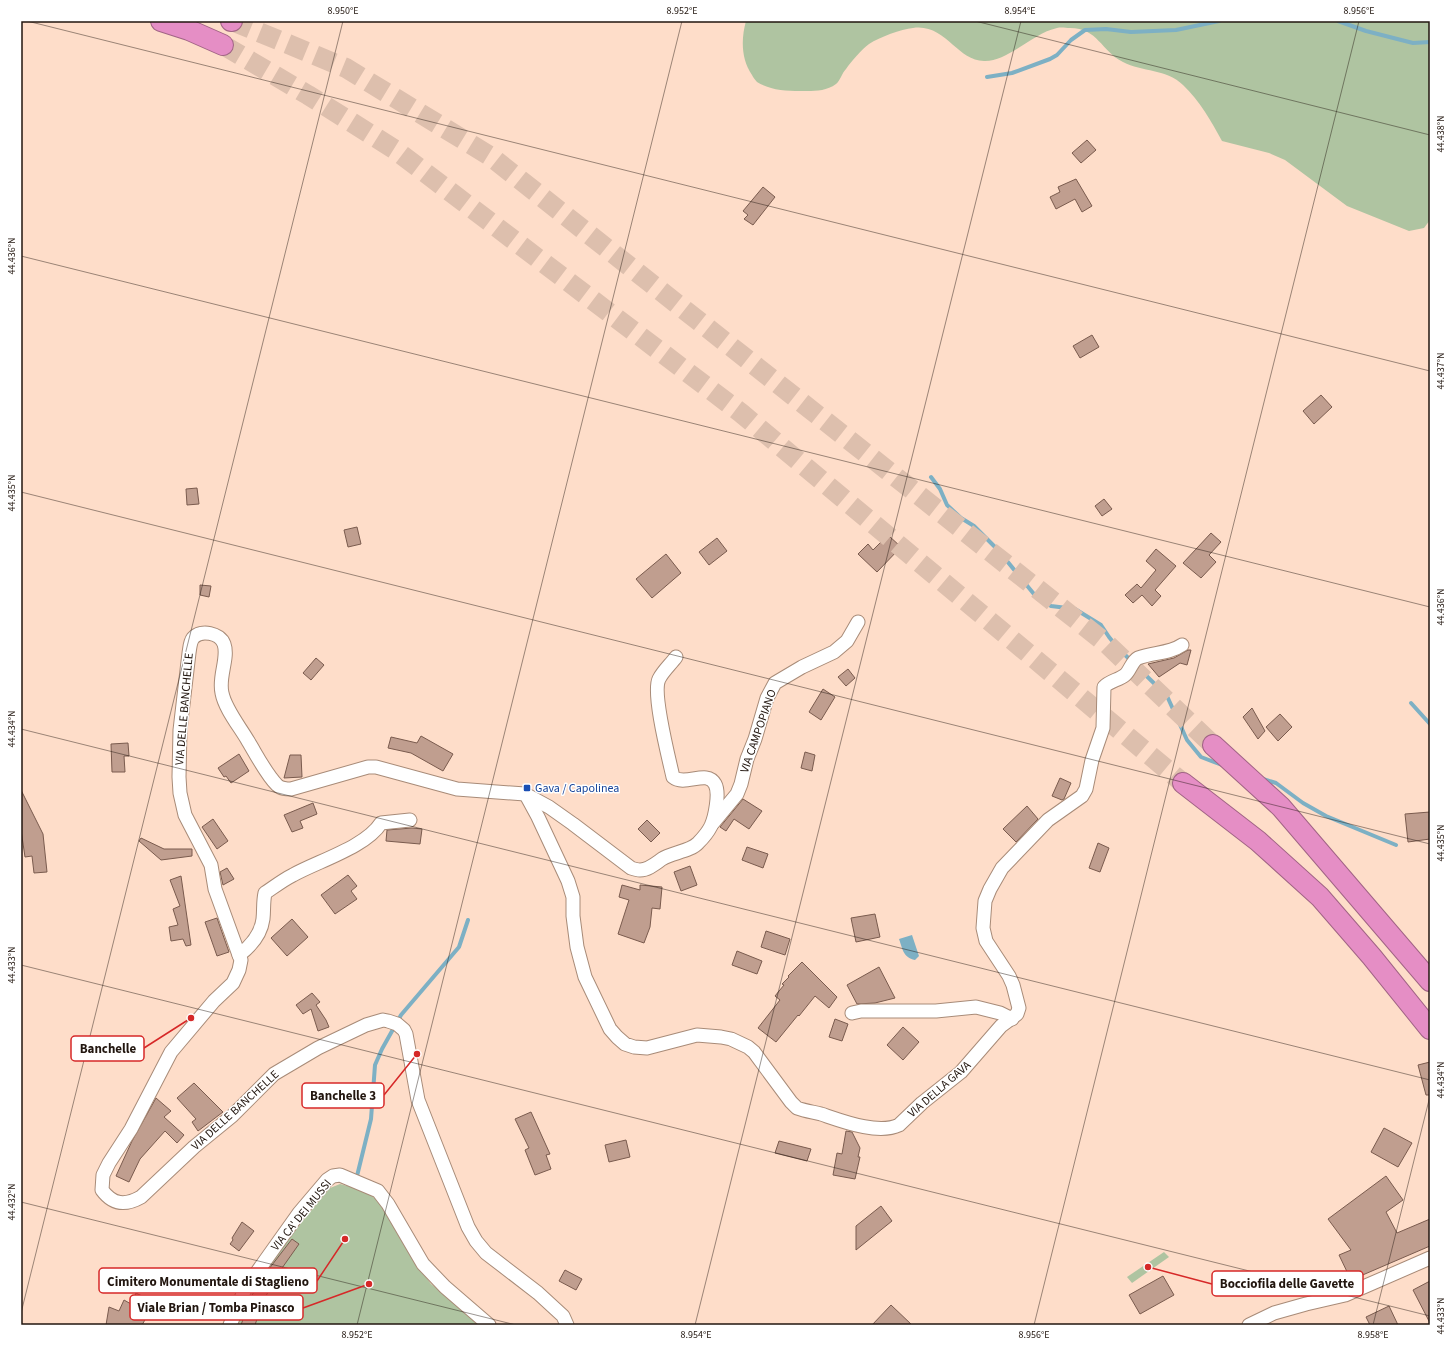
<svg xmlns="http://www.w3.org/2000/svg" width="1451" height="1346" viewBox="0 0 1451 1346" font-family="'Source Sans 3',sans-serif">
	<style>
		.green { fill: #afc4a1 }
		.water { fill: #7db0c4 }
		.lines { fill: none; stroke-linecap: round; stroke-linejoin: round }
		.stream { stroke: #7db0c4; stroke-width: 4 }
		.building { fill: #c09e8f; stroke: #7a5b4e }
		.highway-tunnel { stroke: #ddbfad; stroke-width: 20; stroke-dasharray: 20 10; stroke-linecap: butt }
		.minor-casing { stroke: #a88b78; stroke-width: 15 }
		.highway-casing { stroke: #a16485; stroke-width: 22 }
		.minor { stroke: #fff; stroke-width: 13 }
		.highway { stroke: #e58ec5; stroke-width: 20 }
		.ticks { fill: none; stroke: #22160f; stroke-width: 1; stroke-opacity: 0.45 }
		.transit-dot { fill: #1a4fb4; stroke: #fff; stroke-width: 1.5 }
		.labels { text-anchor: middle; stroke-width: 3; stroke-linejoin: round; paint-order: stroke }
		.street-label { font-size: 12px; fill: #22160f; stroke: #fff }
		.transit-label { font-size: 12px; fill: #164399; stroke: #fff; text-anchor: start }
		.leader { fill: none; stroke: #d62828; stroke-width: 1.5 }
		.callout-dot { fill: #d62828; stroke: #fff; stroke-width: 1.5 }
		.callout { fill: #fff; stroke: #d62828; stroke-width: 1.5 }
		.callout-label { font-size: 13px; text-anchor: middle; font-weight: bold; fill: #22160f }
		.neatline { fill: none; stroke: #22160f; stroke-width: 1.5 }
		.ticks-label { font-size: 10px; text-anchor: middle; fill: #22160f }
	</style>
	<rect width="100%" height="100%" fill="#feddc9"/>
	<g class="green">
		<path d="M 746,21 L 1430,21 L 1430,220 L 1424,228 L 1409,231 L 1347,206 L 1285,160 L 1269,153 L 1222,141 C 1211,121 1200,101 1183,85 C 1167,69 1142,72 1123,62 C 1101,51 1098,28 1070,28 C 1066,28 1061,27 1057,28 C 1033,33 1008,62 984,61 C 957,61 945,23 913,28 C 901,29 880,37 869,44 C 862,49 851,62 846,69 C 842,73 840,81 836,84 C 825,92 812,91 800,91 C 785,91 770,90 757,82 C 755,80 753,77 752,75 C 741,59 741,39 746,21 Z"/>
		<polygon points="340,1184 362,1190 381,1202 414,1261 431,1284 484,1325 236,1325 248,1298 264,1271 305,1218 330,1188"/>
		<polygon points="1164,1252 1169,1257 1132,1283 1127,1277"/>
	</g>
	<path class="water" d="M 912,935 L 919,956 L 915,960 C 903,957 903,950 899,939 Z"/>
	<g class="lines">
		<g class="stream">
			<polyline points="1338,21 1366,31 1413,43 1430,42"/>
			<polyline points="987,77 1012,73 1050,59 1057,55 1071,40 1085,30 1106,29 1131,32 1176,30 1219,21"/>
			<polyline points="931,477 940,489 947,505 961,518 974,526 998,550 1038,599 1051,606 1075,609 1101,625 1109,637 1118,648 1167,696 1187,740 1201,757 1222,765"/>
			<polyline points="1411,703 1430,724"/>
			<polyline points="1263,779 1276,783 1303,803 1326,816 1396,845"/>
			<polyline points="357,1176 371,1119 375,1065 382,1049 401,1015 459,947 468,920"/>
		</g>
	</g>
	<g class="building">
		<polygon points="1087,140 1096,150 1081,163 1072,153"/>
		<polygon points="1076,179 1092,206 1082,212 1075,199 1056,209 1050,197 1060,192 1058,187"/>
		<polygon points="763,187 775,197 753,225 744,219 748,215 743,211"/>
		<polygon points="1092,335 1099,347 1080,358 1073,346"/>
		<polygon points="1321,395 1332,407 1314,424 1303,411"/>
		<polygon points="197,488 199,504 187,505 186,489"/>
		<polygon points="1104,499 1112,509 1102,516 1095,506"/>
		<polygon points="357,527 361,544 348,547 344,530"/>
		<polygon points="1211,533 1221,542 1209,555 1216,562 1201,578 1183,563"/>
		<polygon points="888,535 901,547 877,572 858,554 868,544 873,550"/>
		<polygon points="717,538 727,551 709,565 699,552"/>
		<polygon points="1156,549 1176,566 1155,590 1161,596 1152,606 1142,595 1133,603 1125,595 1137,584 1141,588 1156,570 1146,561"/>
		<polygon points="666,554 681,573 652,598 636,579"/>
		<polygon points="200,585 211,586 209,597 200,595"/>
		<polygon points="1188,650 1191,650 1187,665 1180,663 1159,677 1148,664 1174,658"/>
		<polygon points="316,658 324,665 311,680 303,673"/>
		<polygon points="848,669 855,678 846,686 838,677"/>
		<polygon points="823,689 835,697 821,720 809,712"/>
		<polygon points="1252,708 1265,731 1258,739 1243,717"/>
		<polygon points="1280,714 1292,727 1278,741 1266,727"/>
		<polygon points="421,736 453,754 443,771 411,753 388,748 391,737 417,743"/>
		<polygon points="128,743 129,756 124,756 125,772 112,772 111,744"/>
		<polygon points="805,752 815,755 812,771 801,768"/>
		<polygon points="239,754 249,771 231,783 226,776 224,777 218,768"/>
		<polygon points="290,755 301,755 302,777 284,778"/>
		<polygon points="1060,778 1071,783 1064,799 1062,800 1052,796"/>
		<polygon points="21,790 43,834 47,872 34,873 32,856 25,857 21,830"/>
		<polygon points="743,799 762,811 749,829 734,819 726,831 720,827"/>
		<polygon points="313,803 317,814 300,821 303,828 292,832 284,815"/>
		<polygon points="1027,806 1038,819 1016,842 1003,829"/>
		<polygon points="1430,812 1430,839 1408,842 1405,814"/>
		<polygon points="213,819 228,841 217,849 202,827"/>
		<polygon points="647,820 660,833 651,842 638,829"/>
		<polygon points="412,828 422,829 420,844 386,841 387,830"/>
		<polygon points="141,838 164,849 192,849 192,856 161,860 139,841"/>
		<polygon points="1098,843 1109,848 1100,872 1089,868"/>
		<polygon points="747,847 768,854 763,868 742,860"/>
		<polygon points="690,866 697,885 681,891 674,872"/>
		<polygon points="227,868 234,879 223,885 220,872"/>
		<polygon points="348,875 357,886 351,891 357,899 335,914 321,895"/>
		<polygon points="181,876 191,945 186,946 183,939 171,941 169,927 178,925 173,909 180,906 170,880"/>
		<polygon points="622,885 640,890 640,885 662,887 660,909 652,908 650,927 644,943 618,934 629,900 619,897"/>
		<polygon points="875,914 880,937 856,942 851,918"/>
		<polygon points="217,918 229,952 217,956 205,922"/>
		<polygon points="292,919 308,937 287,956 271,938"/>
		<polygon points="766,931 790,939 785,955 761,947"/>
		<polygon points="737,951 762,961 757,974 732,965"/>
		<polygon points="802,962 837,997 829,1008 815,996 799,1016 798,1015 776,1042 758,1028 780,1000 775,996 784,985 782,984 789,977 788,976"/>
		<polygon points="879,967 895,998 875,1003 857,1004 847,985"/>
		<polygon points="312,993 320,1002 316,1005 326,1020 329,1027 318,1031 311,1009 303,1014 296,1005"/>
		<polygon points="835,1019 848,1024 842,1041 829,1037"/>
		<polygon points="903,1027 919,1042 903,1060 887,1045"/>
		<polygon points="1430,1062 1430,1095 1426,1095 1418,1065"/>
		<polygon points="194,1083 223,1112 198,1131 192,1122 196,1119 177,1098"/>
		<polygon points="156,1098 171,1111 164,1117 184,1135 177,1143 165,1131 140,1159 129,1182 116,1176 132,1141"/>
		<polygon points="531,1112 550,1154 546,1155 551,1169 535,1175 525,1150 529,1148 515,1119"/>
		<polygon points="1384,1128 1412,1143 1398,1167 1371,1152"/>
		<polygon points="846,1131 852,1132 860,1148 858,1157 860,1157 855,1179 833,1175 837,1153 842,1154"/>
		<polygon points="626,1140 630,1157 609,1162 605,1145"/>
		<polygon points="779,1141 811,1149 807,1161 775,1153"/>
		<polygon points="1386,1176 1403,1200 1386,1212 1397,1233 1430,1219 1430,1246 1351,1280 1339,1255 1351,1250 1328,1219"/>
		<polygon points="881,1206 892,1221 856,1250 856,1226"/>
		<polygon points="242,1222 254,1231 239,1251 230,1244 233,1240 232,1238"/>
		<polygon points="292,1239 299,1244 275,1278 262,1304 255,1325 241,1325 251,1297 262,1278"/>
		<polygon points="565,1270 582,1279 576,1290 559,1281"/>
		<polygon points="1163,1276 1174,1295 1140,1314 1129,1295"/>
		<polygon points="1430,1281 1430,1323 1413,1290"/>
		<polygon points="136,1293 150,1300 143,1314 146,1318 142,1325 106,1325 109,1307 119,1311 124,1300 131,1304"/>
		<polygon points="891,1305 912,1325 872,1325"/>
		<polygon points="1389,1306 1398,1325 1370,1325 1366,1317"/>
	</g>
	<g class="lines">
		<g class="highway-tunnel">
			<polyline points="232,21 346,68 490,156 1107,644 1213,745"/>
			<polyline points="223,45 308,95 394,149 741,413 1183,783"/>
		</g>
		<g class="minor-casing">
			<g id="minor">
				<path d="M 526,795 L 538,817 L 568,881 L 573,897 L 573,916 L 577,947 L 585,977 L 610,1029 L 617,1037 L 625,1044 L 634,1047 L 647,1048 L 697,1035 L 721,1037 L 731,1039 L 748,1047 L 754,1052 L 791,1102 L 797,1108 C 805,1111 813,1112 821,1114 C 842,1121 878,1135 899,1125 L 922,1103 L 961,1072 L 1001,1026 L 1017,1014 L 1019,1008 L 1013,985 L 1009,976 L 986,941 L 983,928 L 985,901 L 990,889 L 1002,868 L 1048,820 L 1082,796 L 1086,789 L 1092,760 L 1103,728 L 1104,687 C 1109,681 1119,680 1125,675 C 1130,671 1132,661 1138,658 C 1153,652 1169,654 1182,645"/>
				<polyline points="713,823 737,794 741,784 747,759 755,739 767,698 775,683 802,667 834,652 847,641 858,622"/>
				<path d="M 239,955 C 251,946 261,934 263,919 C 264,910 263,902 265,893 C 274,887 283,880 293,875 C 318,861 366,847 381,823 L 410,820"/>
				<polyline points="852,1013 861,1011 936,1011 976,1007 1000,1013 1012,1019"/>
				<polyline points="230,1325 245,1289 299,1213 327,1180 333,1176 340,1175 378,1191 388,1204 423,1264 445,1287 489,1325"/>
				<path d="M 567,1325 L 563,1316 L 538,1293 L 486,1253 L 476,1241 L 468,1227 L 418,1100 L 406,1034 L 404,1030 L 397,1024 L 388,1021 L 383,1020 L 366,1025 L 318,1048 L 274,1074 L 232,1116 L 194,1147 L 141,1197 C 125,1206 113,1205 102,1190 L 103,1175 L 109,1163 L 131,1129 L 171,1052 L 214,1001 L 233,983 L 239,970 L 241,960 L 239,955 L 215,889 L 211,865 L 185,815 L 180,793 L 179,777 L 180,730 L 189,653 C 190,647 190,642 193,638 C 201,629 220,633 224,644 C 229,658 218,677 222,693 C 225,709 240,727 248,741 C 256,754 266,774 277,785 C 281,789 286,789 291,789 L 368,767 L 376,767 L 457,789 L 525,794 L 549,807 L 573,824 L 631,868 C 634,869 637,870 640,870 C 648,870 655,864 662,859 C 671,853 691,851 698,843 C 702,839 708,832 711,826 C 715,817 720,793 715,784 C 707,769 685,787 673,777 C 669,759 652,693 659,679 C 663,671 671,664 676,657"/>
				<polyline points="1249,1325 1274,1313 1306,1304 1345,1295 1430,1258"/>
			</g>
		</g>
		<g class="highway-casing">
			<g id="highway">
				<polyline points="161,21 189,30 223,45"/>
				<polyline points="231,21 232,21"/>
				<polyline points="1213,745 1281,807 1430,981"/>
				<polyline points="1183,783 1258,841 1320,897 1372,957 1430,1029"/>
			</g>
		</g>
		<use href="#minor" class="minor"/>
		<use href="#highway" class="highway"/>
	</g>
	<path class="ticks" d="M 27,21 L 1430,371M 975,21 L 1430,135M 21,256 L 1430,607M 21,492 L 1430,844M 21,729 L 1430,1080M 21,965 L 1430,1316M 21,1202 L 516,1325M 21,1313 L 343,21M 357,1325 L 682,21M 695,1325 L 1021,21M 1034,1325 L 1359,21M 1373,1325 L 1430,1096"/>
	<rect class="transit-dot" x="523" y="784" width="8" height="8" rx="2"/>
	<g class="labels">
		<g class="street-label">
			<text transform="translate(184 709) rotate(-85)" y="4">VIA DELLE BANCHELLE</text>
			<text transform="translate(758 731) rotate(-71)" y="4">VIA CAMPOPIANO</text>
			<text transform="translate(939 1089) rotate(-41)" y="4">VIA DELLA GAVA</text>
			<text transform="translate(235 1110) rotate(-42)" y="4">VIA DELLE BANCHELLE</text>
			<text transform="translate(301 1215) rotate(-51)" y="4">VIA CA' DEI MUSSI</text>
		</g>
		<g class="transit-label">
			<text x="535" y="792">Gava / Capolinea</text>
		</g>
	</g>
	<path class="leader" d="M191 1018L144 1048M417 1054L384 1095M345 1239L317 1281M1148 1267L1212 1284M369 1284L303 1308"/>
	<g class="callout-dot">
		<circle cx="191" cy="1018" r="4"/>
		<circle cx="417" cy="1054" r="4"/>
		<circle cx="345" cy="1239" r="4"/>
		<circle cx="1148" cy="1267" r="4"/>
		<circle cx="369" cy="1284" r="4"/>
	</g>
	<g class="callout">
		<rect x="71" y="1036" width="73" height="25" rx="4"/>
		<rect x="302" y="1083" width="82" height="25" rx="4"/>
		<rect x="99" y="1268" width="218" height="25" rx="4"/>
		<rect x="1212" y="1271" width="151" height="25" rx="4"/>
		<rect x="130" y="1295" width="173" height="25" rx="4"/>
	</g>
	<g class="callout-label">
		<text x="108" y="1053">Banchelle</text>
		<text x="343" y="1100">Banchelle 3</text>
		<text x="208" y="1286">Cimitero Monumentale di Staglieno</text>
		<text x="1287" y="1288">Bocciofila delle Gavette</text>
		<text x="216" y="1312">Viale Brian / Tomba Pinasco</text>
	</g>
	<rect width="1451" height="1346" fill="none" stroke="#ffffff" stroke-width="44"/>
	<rect x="22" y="22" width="1407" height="1302" class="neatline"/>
	<g class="ticks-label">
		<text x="343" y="14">8.950°E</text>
		<text x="682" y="14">8.952°E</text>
		<text x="1020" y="14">8.954°E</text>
		<text x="1359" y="14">8.956°E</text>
		<text transform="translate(1440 134) rotate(-90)" y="4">44.438°N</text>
		<text transform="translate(11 256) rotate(-90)" y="4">44.436°N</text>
		<text transform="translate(1440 371) rotate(-90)" y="4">44.437°N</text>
		<text transform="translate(11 493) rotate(-90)" y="4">44.435°N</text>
		<text transform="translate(1440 607) rotate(-90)" y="4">44.436°N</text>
		<text transform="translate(11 729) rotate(-90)" y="4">44.434°N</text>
		<text transform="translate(1440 843) rotate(-90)" y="4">44.435°N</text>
		<text transform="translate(11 965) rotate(-90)" y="4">44.433°N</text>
		<text transform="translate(1440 1080) rotate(-90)" y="4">44.434°N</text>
		<text transform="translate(11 1202) rotate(-90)" y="4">44.432°N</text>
		<text transform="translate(1440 1316) rotate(-90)" y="4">44.433°N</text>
		<text x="357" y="1338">8.952°E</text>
		<text x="696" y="1338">8.954°E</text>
		<text x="1034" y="1338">8.956°E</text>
		<text x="1373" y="1338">8.958°E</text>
	</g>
</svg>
